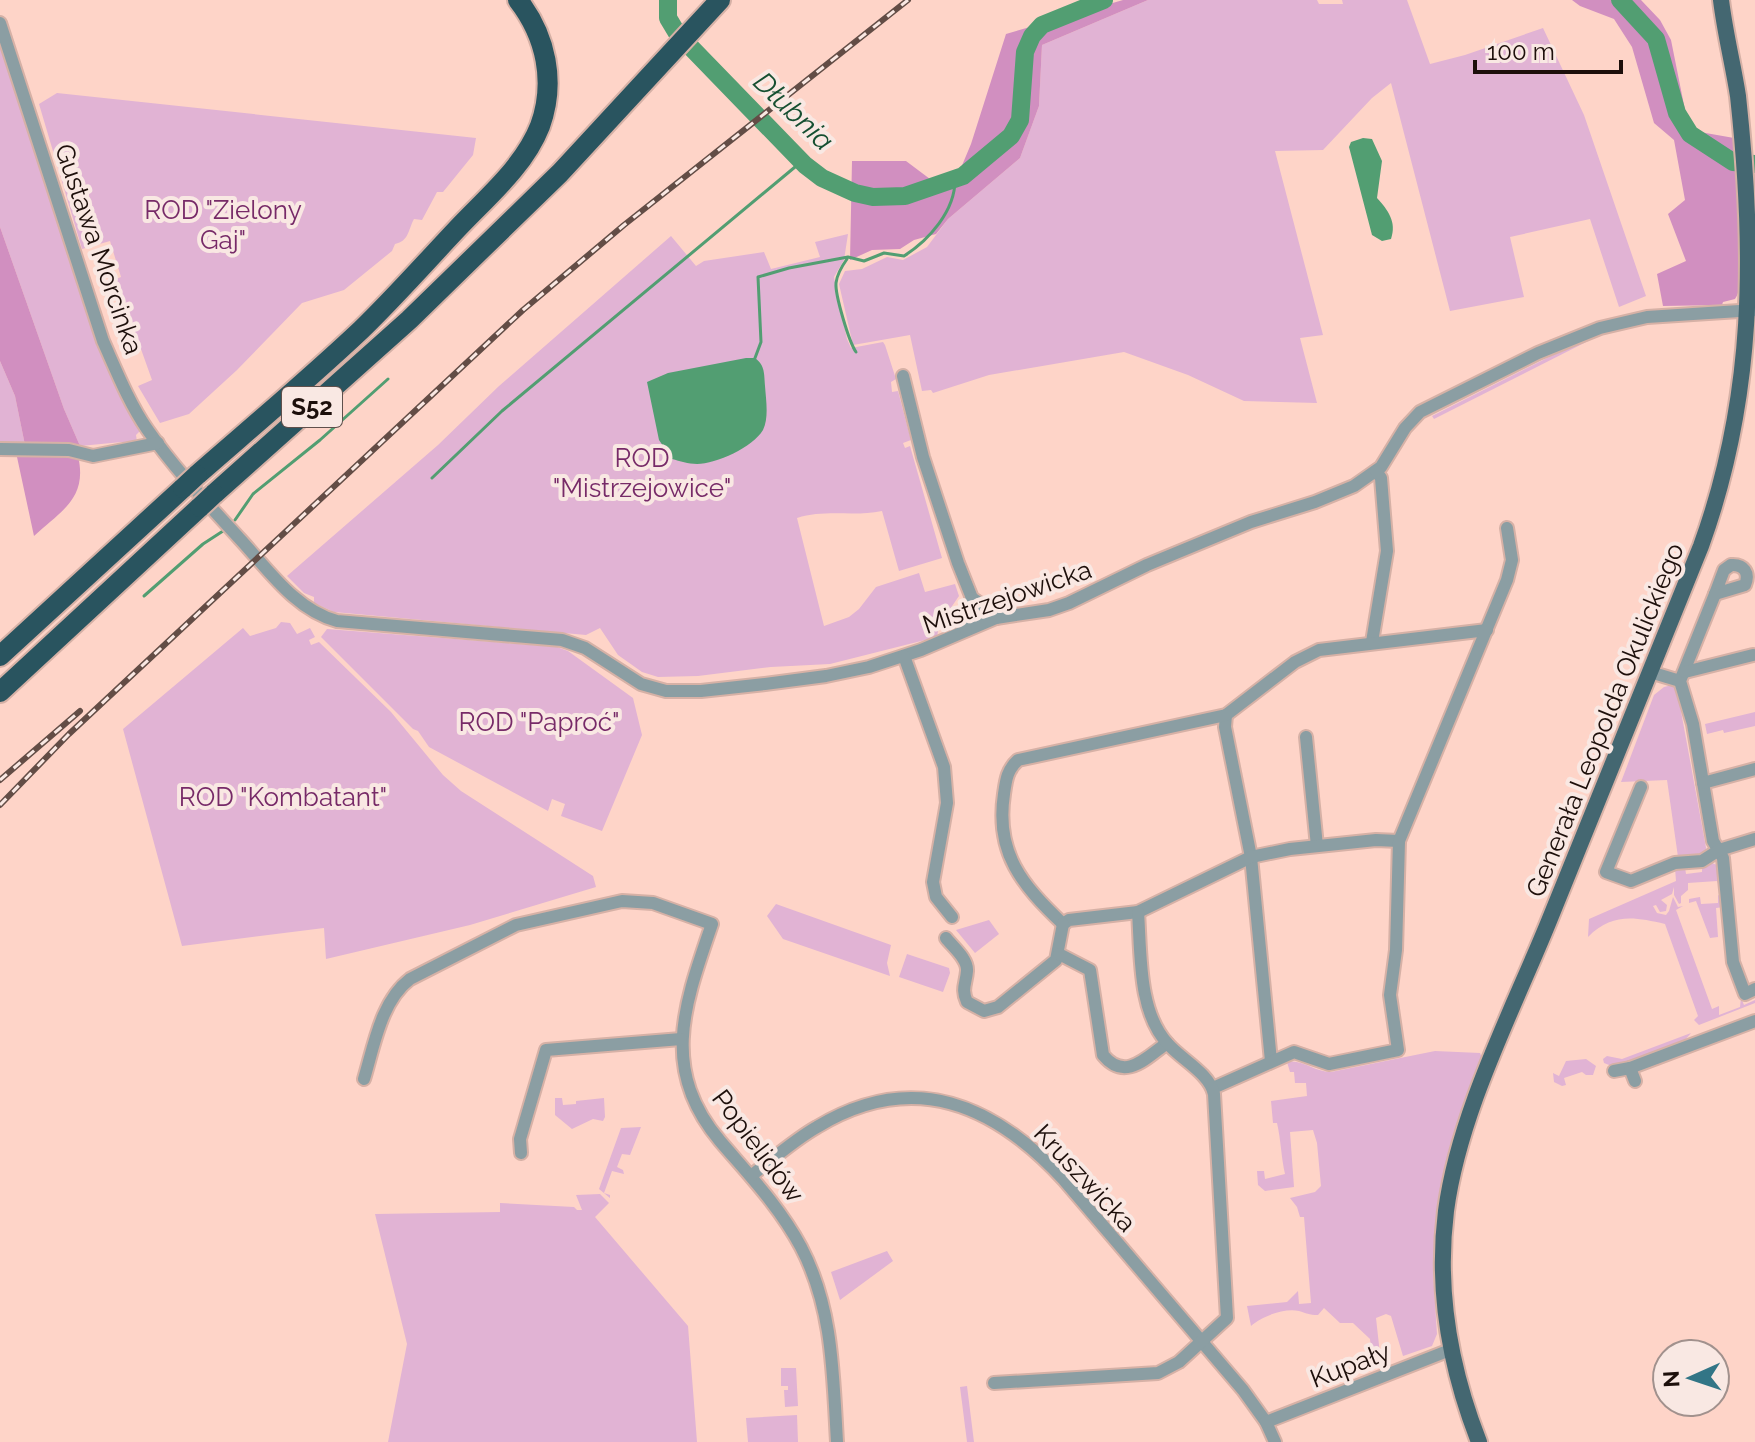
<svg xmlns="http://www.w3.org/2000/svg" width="1755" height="1442" viewBox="0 0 1755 1442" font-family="Raleway,sans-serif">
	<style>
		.green { fill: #e1b3d4 }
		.forest { fill: #d18fc0 }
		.water { fill: #529e72 }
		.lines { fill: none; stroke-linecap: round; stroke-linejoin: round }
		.stream { stroke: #529e72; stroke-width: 3 }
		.river { stroke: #529e72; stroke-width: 18 }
		.minor-casing { stroke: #d6b1a6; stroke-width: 16 }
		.major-casing { stroke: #d6b1a6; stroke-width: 20 }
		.highway-casing { stroke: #d6b1a6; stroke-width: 24 }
		.minor { stroke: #8b9ea3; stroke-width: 12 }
		.major { stroke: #446771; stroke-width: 16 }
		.highway { stroke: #29545f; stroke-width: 20 }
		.rail-casing { stroke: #634d46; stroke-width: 6 }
		.rail { stroke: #f9e8e3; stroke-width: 3; stroke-dasharray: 9; stroke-linecap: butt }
		.highway-bridge-casing { stroke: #d6b1a6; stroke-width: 24; stroke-linecap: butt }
		.highway-bridge { stroke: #29545f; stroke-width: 20 }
		.labels { text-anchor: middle; stroke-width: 8; stroke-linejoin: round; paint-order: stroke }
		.shield { fill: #f9e8e3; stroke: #5f504c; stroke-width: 2 }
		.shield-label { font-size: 24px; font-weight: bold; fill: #1d0f0b }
		.park-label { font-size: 26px; fill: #772a68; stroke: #f9e8e3 }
		.street-label { font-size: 26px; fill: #1d0f0b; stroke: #f9e8e3 }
		.water-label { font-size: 28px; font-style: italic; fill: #154f31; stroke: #f9e8e3 }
	</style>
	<rect width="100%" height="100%" fill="#fed4c8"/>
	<g class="green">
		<polygon points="1148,0 1317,0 1319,4 1343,4 1342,0 1407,0 1430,64 1465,55 1543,28 1584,115 1646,296 1619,307 1590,219 1510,237 1524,297 1450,311 1391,83 1372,98 1323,150 1275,151 1323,335 1300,338 1317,403 1244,401 1188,375 1124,352 989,375 933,393 931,390 922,391 910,335 853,345 839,284 845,271 862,269 887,257 903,260 927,247 948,219 1020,158 1039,106 1042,45"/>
		<polygon points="0,38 92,327 115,382 140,431 136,435 137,442 123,446 122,442 80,446 64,409 0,227"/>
		<path d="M 57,93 L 476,138 L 473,155 L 443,192 L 437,192 L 422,220 L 414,219 C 408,230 409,241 395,244 L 392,251 L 344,290 L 302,303 L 237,370 L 189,414 L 160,423 L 138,386 L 152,380 L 116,279 L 121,277 L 110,241 L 82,249 L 39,104 Z"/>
		<path d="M 848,234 L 844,260 L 834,277 L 847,339 L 851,348 L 883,342 L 885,345 L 896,379 L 891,382 L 892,392 L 898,391 L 911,440 L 903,443 L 905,448 L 910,446 L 942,558 L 899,571 L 882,511 C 854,517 825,509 797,518 L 824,626 L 849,617 L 859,609 L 876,587 L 919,573 L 925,592 L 955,584 L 959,596 L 939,625 L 937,637 L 830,664 L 771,667 L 698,676 L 658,677 L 642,672 L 618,655 L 600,628 L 586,635 L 334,612 L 314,603 L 314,597 L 304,593 L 287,576 L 438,445 L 499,386 L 671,236 L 696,266 L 704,261 L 764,252 L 771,269 L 820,257 L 815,242 Z"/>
		<polygon points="1594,338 1434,419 1432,416 1551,356"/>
		<polygon points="0,361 15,396 25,445 0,445"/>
		<polygon points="281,622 290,623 297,634 310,628 315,637 309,640 311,645 319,642 391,712 443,775 461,791 593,876 596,887 470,925 326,959 324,928 182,946 123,729 243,628 250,636 276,628"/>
		<polygon points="327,629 557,647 568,651 633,698 642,735 602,831 561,816 565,804 552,799 548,811 429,747 418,731 413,729 321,637"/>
		<polygon points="1676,684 1707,853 1678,857 1667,780 1621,782 1654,695 1664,687"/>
		<polygon points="1755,712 1755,726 1724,733 1723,730 1707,734 1705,724"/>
		<path d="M 1710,862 L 1719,866 L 1720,888 L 1717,881 L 1688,883 L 1688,890 L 1681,896 L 1681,903 L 1679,904 L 1674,895 L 1674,887 L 1672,894 L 1661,900 L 1667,905 L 1666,911 L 1660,912 L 1656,905 L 1653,906 L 1657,913 L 1666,915 L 1669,911 L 1673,897 L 1678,907 L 1683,906 L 1676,910 L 1712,1009 L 1719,1006 L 1719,1015 L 1740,1007 L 1741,998 L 1744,1005 L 1755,1000 L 1755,1003 L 1699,1025 L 1694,1020 L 1698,1016 L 1665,924 C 1634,917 1612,913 1588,937 L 1589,919 L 1676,881 L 1675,868 L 1685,867 L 1686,874 L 1702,872 L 1702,865 Z"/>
		<polygon points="1718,895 1723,898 1724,907 1716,908 1718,937 1710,938 1696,901 1689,903 1689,899 1700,897 1701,904 1718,903"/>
		<polygon points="776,904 891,945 887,963 890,976 783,939 767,916"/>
		<polygon points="989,920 999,934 975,953 956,930"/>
		<polygon points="907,954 949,968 950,973 943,992 899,977"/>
		<polygon points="1691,1033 1685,1040 1614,1067 1604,1063 1603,1059 1607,1056 1622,1059"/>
		<path d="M 1435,1051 L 1480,1053 L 1482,1058 L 1450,1145 L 1438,1201 L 1433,1272 L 1437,1334 L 1432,1346 L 1403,1356 L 1391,1316 L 1386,1314 L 1376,1318 L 1381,1363 L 1373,1367 L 1370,1339 L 1353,1323 L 1340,1323 L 1324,1308 L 1318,1315 C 1309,1315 1306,1313 1299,1311 C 1284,1308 1262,1316 1251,1326 L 1247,1306 L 1287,1302 L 1298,1291 L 1299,1304 L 1311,1303 L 1304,1217 L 1300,1217 L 1297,1207 L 1290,1198 L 1315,1192 L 1321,1186 L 1317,1143 L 1313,1130 L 1290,1132 L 1294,1187 L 1265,1191 L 1258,1185 L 1257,1171 L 1264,1171 L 1265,1179 L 1285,1174 C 1281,1157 1281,1140 1277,1123 L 1273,1123 L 1271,1101 L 1307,1096 L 1306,1083 L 1295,1083 L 1294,1072 L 1290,1072 L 1287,1062 C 1303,1059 1314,1072 1331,1072 Z"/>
		<polygon points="1586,1059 1596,1066 1593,1075 1586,1075 1582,1072 1564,1078 1566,1085 1562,1086 1554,1082 1553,1073 1559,1076 1566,1061"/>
		<polygon points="555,1098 562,1098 563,1105 576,1104 576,1101 604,1098 605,1117 603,1121 593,1119 572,1129 555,1115"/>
		<polygon points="641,1127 630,1155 622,1154 617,1167 623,1170 624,1174 612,1171 604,1193 610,1195 610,1198 599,1189 621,1128"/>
		<polygon points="600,1194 609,1203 595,1217 688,1326 697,1442 388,1442 407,1344 375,1214 500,1212 500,1203 574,1207 577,1210 582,1210 576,1195"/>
		<polygon points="887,1251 893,1261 840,1300 831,1272"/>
		<polygon points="781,1368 796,1368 798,1406 785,1407 784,1390 788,1390 788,1386 781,1386"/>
		<polygon points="967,1386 974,1442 967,1442 960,1387"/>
		<polygon points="797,1415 798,1442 748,1442 746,1418"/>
	</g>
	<g class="forest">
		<polygon points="1123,0 1148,0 1042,45 1039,106 1020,158 948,219 936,234 914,240 900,249 872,250 850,260 852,161 906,161 930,179 958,175 971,144 1006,34"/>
		<path d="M 1572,0 L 1641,0 L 1660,20 L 1671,40 L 1687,120 L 1700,132 L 1734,138 C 1737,170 1752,276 1735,299 L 1723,302 L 1722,305 L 1663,306 L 1657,274 L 1686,261 L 1668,214 L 1685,200 L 1674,140 L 1654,123 L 1632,47 L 1614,19 L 1580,6 Z"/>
		<polygon points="0,227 64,409 80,446 25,445 15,396 0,361"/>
		<path d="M 78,456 C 88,498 61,511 34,536 L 17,457 Z"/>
	</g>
	<g class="water">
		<path d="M 1363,138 L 1372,139 L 1382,161 L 1377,198 C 1388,210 1397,222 1391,239 L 1382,241 L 1372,235 L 1349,147 L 1351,142 Z"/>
		<path d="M 746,358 L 755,358 C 765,365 764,374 765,386 C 766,400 769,418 763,430 C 753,447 716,464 697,464 C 688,464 680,461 672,459 L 659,440 L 647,382 L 668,373 Z"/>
	</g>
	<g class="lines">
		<g class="stream">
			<path d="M 847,259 C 842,266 837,274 836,283 C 835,295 849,342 856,352"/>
			<path d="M 755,358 L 761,342 L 758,277 L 789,268 L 848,257 L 864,261 L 884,253 L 904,256 C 929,240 955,211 955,180"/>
			<polyline points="432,478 502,411 801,162"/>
			<polyline points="235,520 253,494 320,440 388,379"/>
			<polyline points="144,596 203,544 223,531"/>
		</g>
		<g class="river">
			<polyline points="668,0 668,18 677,33 805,165 822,178 855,193 873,197 905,196 963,176 1011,136 1020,120 1025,52 1032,36 1042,25 1104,0"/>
			<polyline points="1620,0 1656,39 1677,113 1690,134 1733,162 1755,164"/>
		</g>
		<g class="minor-casing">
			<g id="minor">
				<path d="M 0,23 L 103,341 C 116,370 129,403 147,429 C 174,468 207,503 239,538 C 267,568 295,610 337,621 L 562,640 L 585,648 L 641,684 L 666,691 L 701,691 L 765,684 L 826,676 L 869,667 L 921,650 L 996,618 L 1049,610 L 1069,603 L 1147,565 L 1251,522 L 1315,502 L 1354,486 L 1381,467 L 1405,428 L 1420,412 L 1538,353 L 1600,328 L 1647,317 L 1755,310"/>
				<polyline points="903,376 923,457 958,563 972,598 992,612 996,618"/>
				<polyline points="0,449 69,450 93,456 158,443"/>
				<path d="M 1731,565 C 1744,564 1750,573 1745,585 L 1715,594 L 1724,570 Z"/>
				<polyline points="1715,594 1680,681 1693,724 1713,841 1723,858 1733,962 1745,994 1755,989"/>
				<polyline points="966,630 965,615 972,598"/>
				<polyline points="1372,642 1387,551 1381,478 1376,471"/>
				<polyline points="904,656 944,767 947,803 933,882 936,897 952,917"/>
				<polyline points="1650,672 1680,681"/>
				<polyline points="1685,672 1753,655"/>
				<polyline points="1226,715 1225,727 1251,857 1271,1061"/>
				<polyline points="1306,737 1317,846"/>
				<polyline points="1703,783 1755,769"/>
				<polyline points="1641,787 1606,872 1631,881 1675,863 1702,861 1719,850 1755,839"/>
				<path d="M 1063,924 C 1022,885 995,853 1004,794 C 1006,780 1007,770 1018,760 L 1226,715 L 1295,662 L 1319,650 L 1487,630"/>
				<polyline points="1063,924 1069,920 1138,912 1251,857 1290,849 1376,840 1399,841"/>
				<path d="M 946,938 C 953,947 968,959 967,971 C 966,984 961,989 967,1002 L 984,1011 L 998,1007 L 1056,960 L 1063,924"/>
				<path d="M 1059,954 L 1090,970 L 1103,1055 C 1125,1082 1146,1058 1167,1043"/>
				<polyline points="1614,1071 1630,1068"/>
				<path d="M 364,1079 C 374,1046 381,1001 410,979 L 516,925 L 622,901 L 653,903 L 712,924 C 685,1003 659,1069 720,1141 C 749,1175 779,1206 801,1247 C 833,1308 833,1374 837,1442"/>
				<polyline points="1635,1081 1630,1068 1755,1021"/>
				<polyline points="1213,1088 1294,1052 1329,1064 1398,1050 1390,995 1396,950 1399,841 1507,580 1512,560 1507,528"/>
				<polyline points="521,1153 520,1139 546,1050 681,1039"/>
				<path d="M 752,1175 C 773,1159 794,1140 817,1127 C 913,1069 994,1104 1064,1180 L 1243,1390 L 1266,1422 L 1275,1442"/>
				<path d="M 994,1383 L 1158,1373 L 1179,1362 L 1227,1318 L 1214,1094 C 1209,1073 1182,1060 1168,1044 C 1138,1012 1141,954 1138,912"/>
				<polyline points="1266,1422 1450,1350"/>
			</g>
		</g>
		<g class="major-casing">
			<path id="major" d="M 1479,1442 C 1450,1368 1436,1291 1446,1211 C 1459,1113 1512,1012 1549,921 C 1600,796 1651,671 1701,546 C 1755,397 1755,252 1738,96 C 1733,64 1725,33 1721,0"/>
		</g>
		<g class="highway-casing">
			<g id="highway">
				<path d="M 197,475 C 252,427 308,380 361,330 C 394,298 425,263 457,229 C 486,198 524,167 540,126 C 556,82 546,36 518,0"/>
				<polyline points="214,494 409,320 560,173 720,0"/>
				<polyline points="0,656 183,488"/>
				<polyline points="0,692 200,507"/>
			</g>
		</g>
		<use href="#minor" class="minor"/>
		<use href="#major" class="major"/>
		<use href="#highway" class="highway"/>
		<g class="rail-casing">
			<g id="rail">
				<polyline points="0,780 80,711"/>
				<polyline points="0,805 69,734 523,310 624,225 908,0"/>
			</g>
		</g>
		<use href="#rail" class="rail"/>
		<g class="highway-bridge-casing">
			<g id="highway-bridge">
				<polyline points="183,488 197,475"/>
				<polyline points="200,507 214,494"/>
			</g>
		</g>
		<use href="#highway-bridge" class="highway-bridge"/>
	</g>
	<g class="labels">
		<rect class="shield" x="282" y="387" width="60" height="40" rx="6"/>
		<g class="shield-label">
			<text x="312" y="415">S52</text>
		</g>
		<g class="park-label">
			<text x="223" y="219">ROD "Zielony<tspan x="223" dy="30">Gaj"</tspan></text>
			<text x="642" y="467">ROD<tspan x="642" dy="30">"Mistrzejowice"</tspan></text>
			<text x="539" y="731">ROD "Paproć"</text>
			<text x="283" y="806">ROD "Kombatant"</text>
		</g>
		<g class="street-label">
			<text transform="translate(99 249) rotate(71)" y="9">Gustawa Morcinka</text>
			<text transform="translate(1007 597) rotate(-19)" y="9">Mistrzejowicka</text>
			<text transform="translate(1605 720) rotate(-68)" y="9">Generała Leopolda Okulickiego</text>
			<text transform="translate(758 1146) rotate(53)" y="9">Popielidów</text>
			<text transform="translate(1085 1178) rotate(47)" y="9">Kruszwicka</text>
			<text transform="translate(1350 1365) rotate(-21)" y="9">Kupały</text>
		</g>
		<g class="water-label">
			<text transform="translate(794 111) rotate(44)" y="10">Dłubnia</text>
		</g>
	</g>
	<g transform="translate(1691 1378) rotate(267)"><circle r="38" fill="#f9e8e3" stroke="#a1918d" stroke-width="2"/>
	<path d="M0-6L14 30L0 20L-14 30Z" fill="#327586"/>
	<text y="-12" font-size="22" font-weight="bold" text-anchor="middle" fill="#1d0f0b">N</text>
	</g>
	<path d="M1475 60v12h146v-12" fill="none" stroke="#1d0f0b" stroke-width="4"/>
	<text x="1487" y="60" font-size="24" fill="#1d0f0b" stroke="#f9e8e3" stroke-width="6" paint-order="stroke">100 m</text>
</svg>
